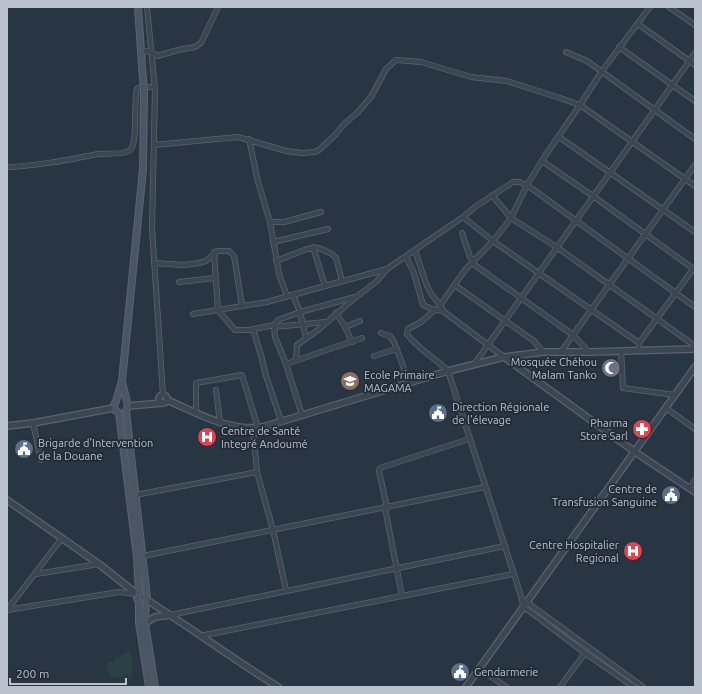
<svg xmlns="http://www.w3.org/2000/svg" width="702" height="694" viewBox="0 0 702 694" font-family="Ubuntu,sans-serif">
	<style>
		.green { fill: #2a4243 }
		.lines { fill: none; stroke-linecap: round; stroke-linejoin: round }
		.minor-casing { stroke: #5a646f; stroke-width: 6 }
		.tertiary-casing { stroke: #5a646f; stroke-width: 8 }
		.secondary-casing { stroke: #5a646f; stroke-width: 8 }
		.minor { stroke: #3c4652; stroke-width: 4.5 }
		.tertiary { stroke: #3c4652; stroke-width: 5.5 }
		.secondary { stroke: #4a5665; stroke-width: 6 }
		.secondary-bridge-casing { stroke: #5a646f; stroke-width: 8; stroke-linecap: butt }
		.secondary-bridge { stroke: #4a5665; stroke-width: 6 }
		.labels { text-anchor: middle; stroke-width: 3.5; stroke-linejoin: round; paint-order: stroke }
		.poi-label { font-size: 11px; fill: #b9c1cc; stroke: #212b37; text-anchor: start }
	</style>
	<rect width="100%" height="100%" fill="#283542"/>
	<path class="green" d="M 130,651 C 134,660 133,668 131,678 L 128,677 L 127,674 L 124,675 L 123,678 L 111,677 L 106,666 L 108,662 L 114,662 L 115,658 C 121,657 125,653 130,651 Z"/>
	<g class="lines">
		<g class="minor-casing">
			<g id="minor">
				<polyline points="147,7 155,90 152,228 163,395"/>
				<polyline points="669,7 695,25"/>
				<polyline points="638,24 695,65"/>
				<polyline points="619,47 695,101"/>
				<polyline points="141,52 151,51 157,56 178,50 195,47 201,43 218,7"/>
				<polyline points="566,52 587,61 594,66 695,139"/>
				<polyline points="559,137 695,232"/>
				<polyline points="249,139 258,182 270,222 279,274 287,296"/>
				<polyline points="154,145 238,137 286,151 302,153 315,152 319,150 336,134 344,124 357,113 371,97 386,69 396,60 421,62 471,77 507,81 560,98 580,105 695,186"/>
				<polyline points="542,161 593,196 695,270"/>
				<path d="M 7,167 C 38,166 67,160 98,154 C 106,153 122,155 129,151 C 130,151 132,148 132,147 C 138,134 133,106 137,89 L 140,87 L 154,87"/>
				<polyline points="492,195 511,218 527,185 545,156 580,105 602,71 650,7"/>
				<polyline points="463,217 493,241 639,343"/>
				<polyline points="270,222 284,222 321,212"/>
				<polyline points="462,233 470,257 474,261"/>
				<polyline points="273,242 328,229"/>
				<polyline points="313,247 325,286"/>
				<polyline points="214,252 218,310 235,330 249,330 274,325 278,320 300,312 293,295"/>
				<path d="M 406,257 L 414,273 L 423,305 L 432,309 L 443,311 C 440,302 433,298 429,290 C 423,278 420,263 415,251"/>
				<polyline points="276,261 307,249 319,248 332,254 336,258 342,281"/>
				<polyline points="154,263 183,265 199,263 206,261 217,251 229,251 234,256 242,306"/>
				<polyline points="472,263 573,335 589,352"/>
				<polyline points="179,282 215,278"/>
				<polyline points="454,286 456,286 534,341 543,352"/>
				<polyline points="441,304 465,270 493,241 511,218 558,248 695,346"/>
				<path d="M 435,310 L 421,322 L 408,329 L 407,334 C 418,349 435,358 448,371 L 522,599 L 523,606 L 585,653 L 634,687"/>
				<polyline points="443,311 504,357"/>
				<polyline points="336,313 345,327 352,342"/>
				<polyline points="193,314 267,302 387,269 463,217 475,207 513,182 519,182 527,185 695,307"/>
				<polyline points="274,325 275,337 286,364 302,415"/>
				<polyline points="274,327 326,322"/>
				<polyline points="345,327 360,321"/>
				<polyline points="253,329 261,355 266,376 281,421"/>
				<polyline points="381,333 390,336 394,342 409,382"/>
				<polyline points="306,338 300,312 355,297"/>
				<polyline points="639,346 639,343 694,268"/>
				<polyline points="621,351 623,388 675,395"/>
				<polyline points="561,352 695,165"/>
				<polyline points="374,356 397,349"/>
				<polyline points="296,360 297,345 318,330 350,302 377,281 387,269"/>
				<polyline points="475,363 695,53"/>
				<polyline points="286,364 362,338"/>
				<polyline points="216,390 220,423"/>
				<polyline points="666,408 695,429"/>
				<polyline points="196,413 196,383 242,375 258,428"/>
				<polyline points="33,423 41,460"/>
				<polyline points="253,428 257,472 273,530 286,590"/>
				<polyline points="690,488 695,480"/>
				<polyline points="135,495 257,472"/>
				<polyline points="385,508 402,596"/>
				<polyline points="387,508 379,471 380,468 469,439"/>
				<polyline points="143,556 485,487"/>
				<polyline points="36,574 99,564"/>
				<polyline points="525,601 643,687"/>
				<polyline points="7,610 119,592 136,594"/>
				<polyline points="7,610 62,538"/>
				<polyline points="170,615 505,546"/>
				<polyline points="200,636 513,574"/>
				<polyline points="479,668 506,687"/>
				<polyline points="560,687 585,653"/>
			</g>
		</g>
		<g class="tertiary-casing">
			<g id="tertiary">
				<polyline points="504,357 635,452 695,492"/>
				<circle cx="163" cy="399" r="4"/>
				<path d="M 167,400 C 197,413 229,432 263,427 L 448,371 L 504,357 L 543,352 L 589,352 L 695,349"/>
				<polyline points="128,406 163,403"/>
				<polyline points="7,426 33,423 114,408"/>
				<polyline points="7,500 99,564 138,595"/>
				<path d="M 147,600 C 191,628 233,659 278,687"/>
				<polyline points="145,623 155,617 170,615"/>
				<polyline points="466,687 695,367"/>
			</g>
		</g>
		<g class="secondary-casing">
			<g id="secondary">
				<polyline points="138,7 142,66"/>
				<polyline points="144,92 143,169 122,381 116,401 114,405 115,410 119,413 137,557 139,593 137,598 139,602 139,623 149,687"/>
				<polyline points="122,382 128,406 126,411 147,597 146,602 145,623 155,687"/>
			</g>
		</g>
		<use href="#minor" class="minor"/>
		<use href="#tertiary" class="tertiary"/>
		<use href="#secondary" class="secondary"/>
		<g class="secondary-bridge-casing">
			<polyline id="secondary-bridge" points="142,66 144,92"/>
		</g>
		<use href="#secondary-bridge" class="secondary-bridge"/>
	</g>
	<defs>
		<g id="mosque-disc" transform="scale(1)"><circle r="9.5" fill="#6b7280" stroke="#212b37"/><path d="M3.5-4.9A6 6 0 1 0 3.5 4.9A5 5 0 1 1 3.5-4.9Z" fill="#fff"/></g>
		<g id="school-disc" transform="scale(1)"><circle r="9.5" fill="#8d6e63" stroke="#212b37"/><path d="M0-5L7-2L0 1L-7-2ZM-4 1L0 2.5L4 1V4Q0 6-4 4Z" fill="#fff"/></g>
		<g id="civic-disc" transform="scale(1)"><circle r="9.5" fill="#5c6f8a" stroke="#212b37"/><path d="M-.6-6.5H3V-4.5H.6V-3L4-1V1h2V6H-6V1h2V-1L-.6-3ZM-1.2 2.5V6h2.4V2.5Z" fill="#fff"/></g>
		<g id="pharmacy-disc" transform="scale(1)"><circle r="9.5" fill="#e0444e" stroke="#212b37"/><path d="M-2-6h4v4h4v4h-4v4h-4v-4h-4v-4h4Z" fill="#fff"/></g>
		<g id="hospital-disc" transform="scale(1)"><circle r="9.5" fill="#e0444e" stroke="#212b37"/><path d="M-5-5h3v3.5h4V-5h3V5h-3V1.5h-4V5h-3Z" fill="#fff"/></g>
	</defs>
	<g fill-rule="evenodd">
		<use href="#mosque-disc" x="611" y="368"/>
		<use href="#school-disc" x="350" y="381"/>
		<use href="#civic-disc" x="438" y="413"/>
		<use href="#pharmacy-disc" x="642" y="429"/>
		<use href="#hospital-disc" x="207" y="437"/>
		<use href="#civic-disc" x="24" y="449"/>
		<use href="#civic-disc" x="671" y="495"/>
		<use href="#hospital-disc" x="633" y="551"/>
		<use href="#civic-disc" x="460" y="672"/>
	</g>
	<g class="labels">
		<g class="poi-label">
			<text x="597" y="366" text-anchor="end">Mosquée Chéhou<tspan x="597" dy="13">Malam Tanko</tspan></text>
			<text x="364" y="379">Ecole Primaire<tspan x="364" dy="13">MAGAMA</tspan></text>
			<text x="452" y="411">Direction Régionale<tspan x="452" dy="13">de l'élevage</tspan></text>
			<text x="628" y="427" text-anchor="end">Pharma<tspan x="628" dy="13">Store Sarl</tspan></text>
			<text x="221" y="435">Centre de Santé<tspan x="221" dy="13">Integré Andoumé</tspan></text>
			<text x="38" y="447">Brigarde d'Intervention<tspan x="38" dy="13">de la Douane</tspan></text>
			<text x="657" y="493" text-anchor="end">Centre de<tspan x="657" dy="13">Transfusion Sanguine</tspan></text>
			<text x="619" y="549" text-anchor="end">Centre Hospitalier<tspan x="619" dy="13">Regional</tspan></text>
			<text x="474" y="676">Gendarmerie</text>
		</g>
	</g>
	<rect width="702" height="694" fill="none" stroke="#b9c1cc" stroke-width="16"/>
	<path d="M10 678v6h116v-6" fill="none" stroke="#b9c1cc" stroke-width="2"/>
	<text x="16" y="678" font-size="12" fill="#b9c1cc" stroke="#212b37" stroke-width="3" paint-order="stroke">200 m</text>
</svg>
